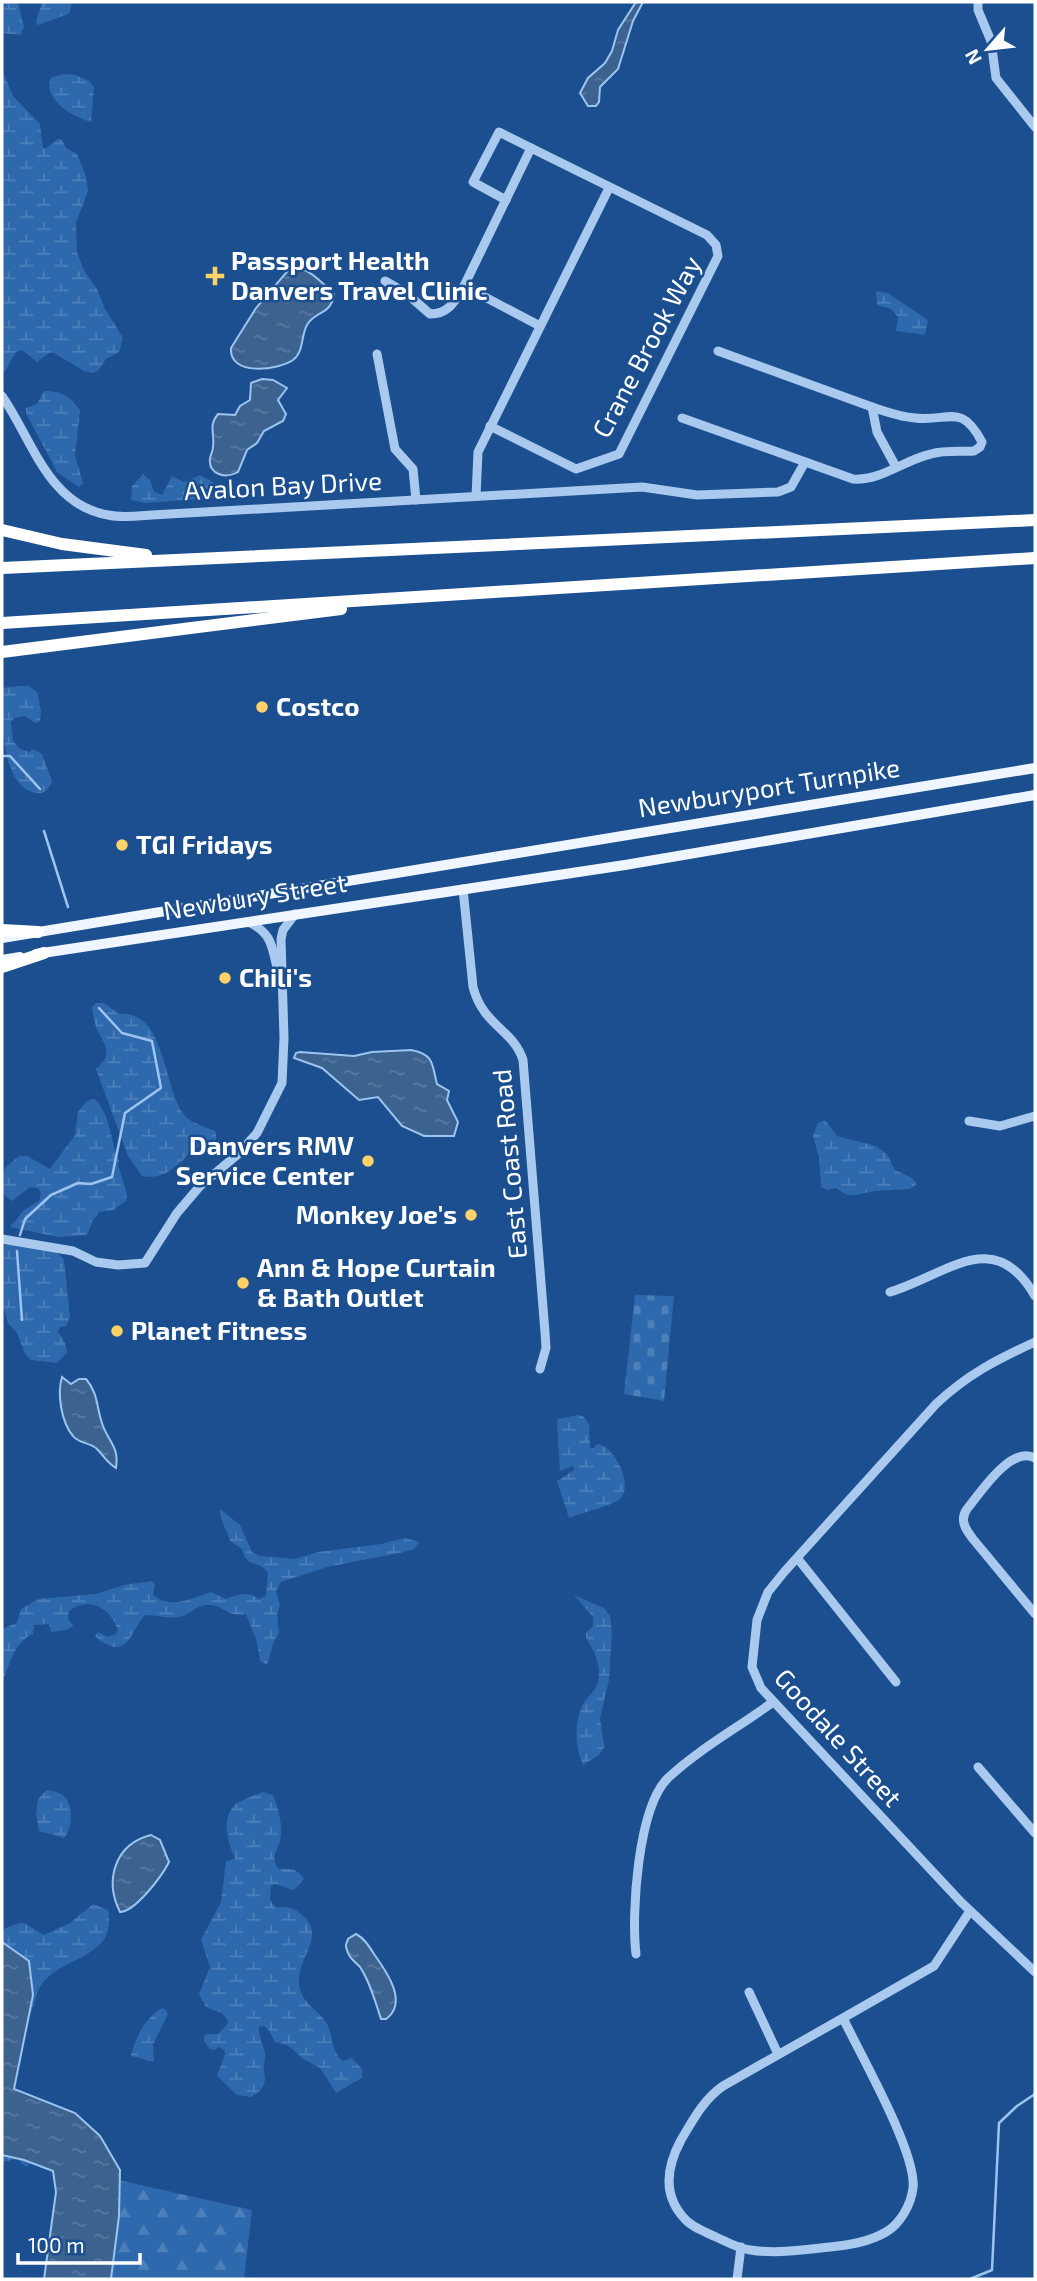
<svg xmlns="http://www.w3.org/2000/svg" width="1037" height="2281" viewBox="0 0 1037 2281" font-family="'Exo 2',sans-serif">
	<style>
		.forest { fill: url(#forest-firs) }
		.wetland { fill: url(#wetland-marsh) }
		.cemetery { fill: url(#cemetery-stones) }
		.water { fill: url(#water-ripples); stroke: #9cc4f0; stroke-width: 2 }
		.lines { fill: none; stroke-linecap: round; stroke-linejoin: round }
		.stream { stroke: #9cc4f0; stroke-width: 2.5 }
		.minor { stroke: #a9c9ee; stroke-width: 9 }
		.major { stroke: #f0f6ff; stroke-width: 10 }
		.highway { stroke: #fff; stroke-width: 12 }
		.poi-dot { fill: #ffd166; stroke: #1b4f8f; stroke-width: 2.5 }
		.labels { text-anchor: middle; stroke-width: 5; stroke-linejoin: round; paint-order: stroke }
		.poi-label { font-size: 26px; font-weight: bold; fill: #fff; stroke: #1b4f8f; text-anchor: start }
		.street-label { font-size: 26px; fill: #fff; stroke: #1b4f8f }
	</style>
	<defs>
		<pattern id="forest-firs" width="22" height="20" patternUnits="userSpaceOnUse" patternTransform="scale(1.75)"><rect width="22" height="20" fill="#2e69ad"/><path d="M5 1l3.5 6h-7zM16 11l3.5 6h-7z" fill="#4d80b9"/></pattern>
		<pattern id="wetland-marsh" width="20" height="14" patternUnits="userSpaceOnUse" patternTransform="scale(1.75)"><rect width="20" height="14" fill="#2e69ad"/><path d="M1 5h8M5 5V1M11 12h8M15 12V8" fill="none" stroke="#4d80b9"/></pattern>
		<pattern id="cemetery-stones" width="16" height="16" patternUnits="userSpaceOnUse" patternTransform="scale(1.75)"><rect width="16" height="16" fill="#2e69ad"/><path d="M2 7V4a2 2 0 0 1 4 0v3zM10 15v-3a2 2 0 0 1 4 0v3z" fill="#4d80b9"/></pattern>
		<pattern id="water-ripples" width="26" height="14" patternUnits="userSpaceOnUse" patternTransform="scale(1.75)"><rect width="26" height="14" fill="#3c6290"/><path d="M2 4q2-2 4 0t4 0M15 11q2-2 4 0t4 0" fill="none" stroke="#597aa1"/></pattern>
	</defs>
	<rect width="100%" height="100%" fill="#1b4f8f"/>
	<polygon class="forest" points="65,2168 252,2210 244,2279 58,2279"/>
	<g class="wetland">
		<polygon points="2,2 18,2 24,27 20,35 2,33"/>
		<polygon points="42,2 72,2 70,12 66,15 38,25 36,22"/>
		<polygon points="2,70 13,96 40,124 43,148 47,148 57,139 62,140 66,148 77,154 86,176 88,191 76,223 77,252 84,270 98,291 105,309 123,338 119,352 106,359 98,371 93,373 84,371 54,353 49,353 37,362 22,350 16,352 5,371 2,372"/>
		<path d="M 63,74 L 75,75 L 89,81 L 94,87 L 91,122 C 75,118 41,99 51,78 Z"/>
		<polygon points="876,291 888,293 925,318 928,321 925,335 896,331 898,317 891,309 877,305"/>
		<path d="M 44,391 C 61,391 70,396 80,410 L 75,456 L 83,483 L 79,487 L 57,472 L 26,413 L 26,408 L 37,404 Z"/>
		<polygon points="143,474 150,480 154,492 162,495 172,476 184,482 200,475 213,482 220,495 215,498 144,503 131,500 132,486"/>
		<path d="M 19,686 L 29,686 L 37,692 L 41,711 L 40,721 L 36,723 L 24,716 L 14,718 L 11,722 L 13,741 L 20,749 L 29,752 L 33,749 L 42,754 L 52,781 C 49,789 45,794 36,793 C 0,787 2,716 2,688 Z"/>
		<path d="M 96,1003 L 104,1003 L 119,1014 C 165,1009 163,1086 183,1113 C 192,1126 204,1124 216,1132 L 216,1141 C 184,1144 178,1183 142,1176 L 128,1156 L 96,1069 C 114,1053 105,1047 97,1029 C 94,1022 93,1014 92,1007 Z"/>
		<path d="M 94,1099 C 111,1112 110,1142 119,1161 L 118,1165 L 127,1194 L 126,1201 L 113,1210 L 99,1212 L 93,1220 L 87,1235 L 59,1237 L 10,1227 L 24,1210 L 39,1201 L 41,1193 L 38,1188 L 30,1187 L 12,1201 L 2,1193 L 2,1175 L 6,1167 L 19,1156 L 27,1156 L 50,1169 L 75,1135 L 78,1112 L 87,1101 Z"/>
		<polygon points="825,1120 837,1136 876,1146 887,1154 895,1170 912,1178 917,1184 910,1189 874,1191 856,1195 847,1195 836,1188 828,1190 821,1187 819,1157 813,1136 818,1123"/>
		<path d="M 2,1244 C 22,1248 52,1241 64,1260 L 70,1317 L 66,1326 L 60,1327 L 58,1332 L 65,1343 L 67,1352 L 57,1363 L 31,1360 L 25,1354 L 17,1333 L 8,1323 L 2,1302 Z"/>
		<path d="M 578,1415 L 583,1416 L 589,1424 L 590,1448 L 594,1448 L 597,1444 C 615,1446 633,1484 621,1498 C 613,1506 580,1513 569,1518 L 557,1481 L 574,1470 L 573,1466 L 560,1471 L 557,1423 L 558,1419 Z"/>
		<path d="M 220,1509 L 240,1525 L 252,1552 L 260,1556 L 295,1559 L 318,1552 L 381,1544 L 405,1538 L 419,1542 L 414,1549 L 404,1552 L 327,1567 L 281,1582 L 276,1591 L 280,1605 L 277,1614 L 279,1633 L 274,1641 L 267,1665 L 260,1661 L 257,1642 L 246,1614 C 226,1617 226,1606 209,1605 C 197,1604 190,1615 179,1617 C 168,1619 156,1615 145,1615 C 134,1625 129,1655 109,1645 C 102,1642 99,1642 95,1635 L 99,1632 L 107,1637 L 116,1634 L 118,1630 C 111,1608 89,1596 69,1611 L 68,1619 L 73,1626 L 66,1630 L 51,1632 L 49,1624 L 34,1625 L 33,1634 C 13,1643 10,1665 2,1683 L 2,1629 L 17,1623 L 21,1609 L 38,1599 L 96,1594 L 124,1585 L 152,1581 L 155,1585 L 153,1595 C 171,1610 192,1598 211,1592 L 226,1599 C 239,1594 246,1591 259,1599 L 266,1596 L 268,1573 C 259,1559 247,1570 242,1549 L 230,1541 C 227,1529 220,1521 220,1509 Z"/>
		<path d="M 574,1595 L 604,1608 L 610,1616 L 612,1631 L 609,1680 L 600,1718 L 604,1747 L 599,1755 L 583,1765 C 575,1747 574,1725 582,1706 C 585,1699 591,1695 595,1689 C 605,1672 595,1652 586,1638 L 586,1633 L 593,1626 L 593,1617 Z"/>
		<path d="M 47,1790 C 51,1791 55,1791 59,1793 C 74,1799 74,1827 64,1838 L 39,1831 L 36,1814 L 38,1799 Z"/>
		<path d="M 263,1792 L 273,1795 C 278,1806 282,1823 281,1836 C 280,1849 268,1857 279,1869 C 289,1868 299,1869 304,1879 L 294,1890 L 275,1884 L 271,1886 L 270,1900 L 276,1908 C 286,1906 292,1907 301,1914 C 328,1936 297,1956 299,1983 C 300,2002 316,2008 326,2022 C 334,2035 330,2051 343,2061 L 352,2058 L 362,2069 L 362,2078 L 336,2093 L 320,2068 L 303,2059 L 289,2046 L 275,2042 L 268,2029 L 264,2026 L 259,2027 C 258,2037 265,2046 265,2056 C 265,2060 264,2064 264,2068 C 265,2084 267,2087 251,2097 L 237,2095 L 217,2076 L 225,2054 L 224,2050 L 219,2047 L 215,2050 L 210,2049 L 204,2041 L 204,2036 L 208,2034 L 218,2034 L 228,2023 C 226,2011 215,2012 206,2007 L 199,1994 L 210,1967 L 201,1940 L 221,1902 L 226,1861 L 235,1859 C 229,1844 221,1823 232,1808 C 238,1800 254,1796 263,1792 Z"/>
		<path d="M 93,1904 L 108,1910 C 118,1958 62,1956 42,1984 C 37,1990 36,1998 34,2005 C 24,2032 15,2053 9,2082 L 52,2144 L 26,2167 L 17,2159 L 2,2162 L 2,1930 C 29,1918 21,1923 44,1935 L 70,1923 Z"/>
		<path d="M 162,2008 L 166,2010 L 168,2014 L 153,2044 L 154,2062 L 131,2056 C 135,2038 145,2018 162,2008 Z"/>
	</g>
	<polygon class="cemetery" points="635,1295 674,1296 664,1401 624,1394"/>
	<g class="water">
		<polygon points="636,2 643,2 633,21 618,69 600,87 599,102 596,106 588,106 580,93 588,78 605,63 612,51 618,30"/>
		<path d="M 291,267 C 309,267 322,283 334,294 C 331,316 315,310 307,325 C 301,335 304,352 293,360 C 278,370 229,377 231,348 L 256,308 Z"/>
		<path d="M 262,379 L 273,380 L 287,388 L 278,400 L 286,414 L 283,421 L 264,431 L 257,443 L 247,450 L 238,472 C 226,479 208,475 210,458 C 211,454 213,451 213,447 C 215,433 208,426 218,414 L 235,415 L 240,406 L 250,400 L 251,383 Z"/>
		<path d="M 411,1050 C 435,1054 432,1066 437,1084 L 449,1091 L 447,1100 L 458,1122 L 454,1136 L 424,1136 L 402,1126 L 378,1097 L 359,1100 L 322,1068 L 294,1058 L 296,1053 L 300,1052 L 354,1056 L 372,1052 Z"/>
		<path d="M 62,1377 L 71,1384 L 79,1379 L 86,1379 C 99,1394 96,1408 103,1426 C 110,1444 119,1447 116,1468 C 107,1463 104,1456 97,1449 C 90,1442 79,1444 73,1436 C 61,1422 57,1393 62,1377 Z"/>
		<path d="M 151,1835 L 160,1840 L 169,1862 C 162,1876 135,1912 120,1912 C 104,1880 115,1844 151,1835 Z"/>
		<path d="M 356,1934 C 364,1938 369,1946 374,1954 C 386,1971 409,2002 386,2019 L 381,2019 C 375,2001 370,1982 360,1967 C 355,1961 349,1959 347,1950 C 345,1945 346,1945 348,1939 Z"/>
		<polygon points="2,1942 29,1961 33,1995 14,2089 75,2113 100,2136 120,2170 119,2216 111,2279 44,2279 56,2192 53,2171 24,2160 2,2155"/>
	</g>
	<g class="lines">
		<g class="stream">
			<polyline points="2,756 10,756 40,789"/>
			<polyline points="44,831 68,907"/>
			<polyline points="20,1235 25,1219 51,1195 78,1183 91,1184 112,1177 125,1113 161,1088 152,1041 122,1033 99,1008"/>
			<polyline points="17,1251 22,1320"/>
			<polyline points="970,2279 992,2270 999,2123 1017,2106 1035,2094"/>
		</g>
		<g class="minor">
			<polyline points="978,2 978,10 991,41 996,78 1035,127"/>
			<polyline points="506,200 473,182 499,132 531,148"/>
			<path d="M 385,281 L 406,293 L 430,314 C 449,314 455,301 464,286 L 531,148 L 707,235 L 716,245 L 718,256 L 619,454 L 576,469 L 490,426"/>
			<polyline points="464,286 540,326"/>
			<polyline points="718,351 872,407"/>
			<polyline points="377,354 395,449 413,469 416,500"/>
			<path d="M 2,396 C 32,439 48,505 108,515 C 122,518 137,516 152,515 L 642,487 L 697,495 L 778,492 L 791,487 L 805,462"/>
			<path d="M 682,418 L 853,479 C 881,481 904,460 931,454 C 945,450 960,452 974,451 L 980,447 L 982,442 C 961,402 949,422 915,418 C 901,417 886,412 872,407 L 877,432 L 896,467"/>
			<polyline points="476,496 478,452 609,188"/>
			<path d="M 463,889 L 473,987 C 483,1026 513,1029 523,1060 L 545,1332 L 546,1348 L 540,1369"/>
			<path d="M 248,922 C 273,933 272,948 278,972"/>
			<polyline points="969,1121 1000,1126 1035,1116"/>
			<polyline points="2,1239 73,1251 96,1262 118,1265 145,1263 177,1213 200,1186 237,1155 257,1133 282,1083 284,1038 281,939 283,930 295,914"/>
			<path d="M 890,1292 C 945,1276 994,1224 1035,1296"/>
			<path d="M 1035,1342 C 996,1360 968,1374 936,1404 L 785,1571 L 768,1592 L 757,1620 L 752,1667 L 761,1688 L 961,1902 L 1035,1972"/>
			<path d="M 1035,1458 C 1011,1445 981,1492 967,1509 C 959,1520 966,1530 973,1539 L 1035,1614"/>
			<polyline points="798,1559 896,1682"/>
			<polyline points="978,1767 1035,1833"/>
			<path d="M 636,1954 C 631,1913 638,1807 668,1778 C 699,1749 739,1727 773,1702"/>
			<polyline points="749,1992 778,2054"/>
			<path d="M 843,2018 L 723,2086 C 703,2100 693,2120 681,2140 C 667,2166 662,2194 684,2218 C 691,2227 706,2232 716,2237 C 727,2242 737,2248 750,2250 C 776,2254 804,2250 830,2247 C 849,2245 869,2242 886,2232 C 900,2224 911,2205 913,2188 C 917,2153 860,2054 843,2018 L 934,1966 L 970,1911"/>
			<polyline points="737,2279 741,2247"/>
		</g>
		<g class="major">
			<polyline points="2,938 1035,768"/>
			<polyline points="36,954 625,865 1035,795"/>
			<polyline points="2,960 20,957"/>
		</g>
		<g class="highway">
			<polyline points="2,530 62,544 146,555"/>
			<polyline points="2,568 1035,520"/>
			<polyline points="2,623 1035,558"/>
			<polyline points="2,652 341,609"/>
			<polyline points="2,930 38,932"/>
			<polyline points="2,967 44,953"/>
		</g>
	</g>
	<g class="poi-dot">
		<path d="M211.5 265.5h7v7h7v7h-7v7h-7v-7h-7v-7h7z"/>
		<circle cx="262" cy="707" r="7"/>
		<circle cx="122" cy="845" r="7"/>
		<circle cx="225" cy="978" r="7"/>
		<circle cx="368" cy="1161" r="7"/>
		<circle cx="471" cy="1215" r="7"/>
		<circle cx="243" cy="1283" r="7"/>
		<circle cx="117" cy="1331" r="7"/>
	</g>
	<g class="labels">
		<g class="poi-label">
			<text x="231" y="270">Passport Health<tspan x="231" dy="30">Danvers Travel Clinic</tspan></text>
			<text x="276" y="716">Costco</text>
			<text x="136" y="854">TGI Fridays</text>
			<text x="239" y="987">Chili's</text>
			<text x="354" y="1155" text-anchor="end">Danvers RMV<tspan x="354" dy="30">Service Center</tspan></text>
			<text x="457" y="1224" text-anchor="end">Monkey Joe's</text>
			<text x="257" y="1277">Ann &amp; Hope Curtain<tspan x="257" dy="30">&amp; Bath Outlet</tspan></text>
			<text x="131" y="1340">Planet Fitness</text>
		</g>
		<g class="street-label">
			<text transform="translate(647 347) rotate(-62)" y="9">Crane Brook Way</text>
			<text transform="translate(283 486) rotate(-3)" y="9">Avalon Bay Drive</text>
			<text transform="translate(769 788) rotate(-9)" y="9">Newburyport Turnpike</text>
			<text transform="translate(255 897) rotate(-9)" y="9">Newbury Street</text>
			<text transform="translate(510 1164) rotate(-95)" y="9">East Coast Road</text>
			<text transform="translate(838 1738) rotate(48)" y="9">Goodale Street</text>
		</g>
	</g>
	<rect width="1037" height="2281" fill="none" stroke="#ffffff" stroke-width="7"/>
	<g transform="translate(988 49) rotate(242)" stroke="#1b4f8f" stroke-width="5" paint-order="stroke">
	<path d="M0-5L12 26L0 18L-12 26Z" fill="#ffffff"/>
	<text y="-10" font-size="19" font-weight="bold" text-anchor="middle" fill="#ffffff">N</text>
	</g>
	<path d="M18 2253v10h122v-10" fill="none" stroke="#ffffff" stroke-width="3.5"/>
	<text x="28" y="2253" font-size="21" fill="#ffffff" stroke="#1b4f8f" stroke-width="5" paint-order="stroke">100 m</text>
</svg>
